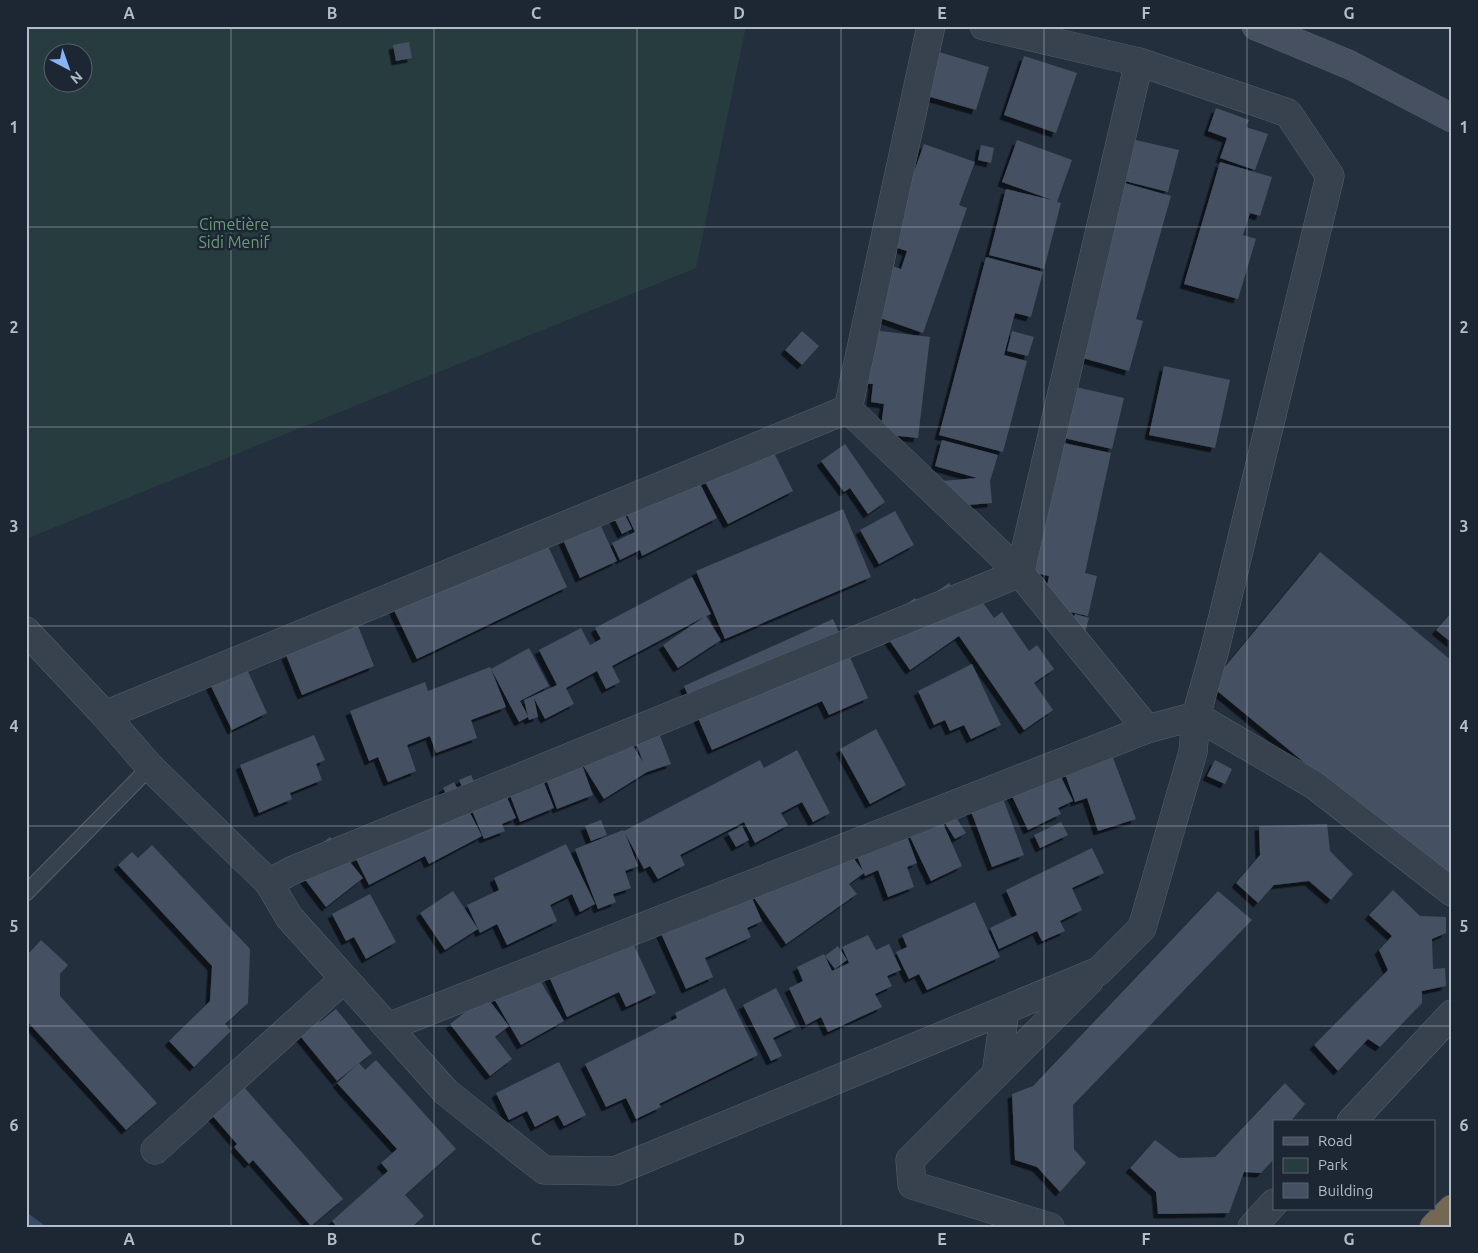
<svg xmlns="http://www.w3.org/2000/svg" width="1478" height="1253" viewBox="0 0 1478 1253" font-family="Ubuntu,sans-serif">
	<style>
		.green { fill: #263c3f; fill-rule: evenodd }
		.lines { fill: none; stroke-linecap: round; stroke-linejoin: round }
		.stream { stroke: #394c67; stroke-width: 8 }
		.building { fill: #455162; filter: url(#shadow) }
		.service-casing { stroke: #565f6c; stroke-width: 17 }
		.minor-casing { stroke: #565f6c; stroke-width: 29 }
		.tertiary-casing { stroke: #565f6c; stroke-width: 29 }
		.secondary-casing { stroke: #565f6c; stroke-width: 29 }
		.motorway-casing { stroke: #434c59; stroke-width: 29 }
		.service { stroke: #38414e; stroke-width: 15 }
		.minor { stroke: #38414e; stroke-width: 28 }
		.tertiary { stroke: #38414e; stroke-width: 28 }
		.secondary { stroke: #465061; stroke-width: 28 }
		.motorway { stroke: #746855; stroke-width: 28 }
		.grid { fill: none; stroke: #b4bcc9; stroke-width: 1; stroke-opacity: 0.55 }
		.labels { text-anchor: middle; stroke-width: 5; stroke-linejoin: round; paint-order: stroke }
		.park-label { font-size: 16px; fill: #6b9a76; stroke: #1d2633 }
		.neatline { fill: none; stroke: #b4bcc9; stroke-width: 2 }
		.grid-label { font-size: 16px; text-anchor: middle; font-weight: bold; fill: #b4bcc9 }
	</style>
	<defs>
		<filter id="shadow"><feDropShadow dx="-4.5" dy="4.5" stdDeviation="0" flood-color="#0009"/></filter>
	</defs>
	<rect width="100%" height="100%" fill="#242f3e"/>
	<path class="green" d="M 26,26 L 746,26 L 696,268 L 26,539 ZM 52,52 L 82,52 L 82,82 L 52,82 Z"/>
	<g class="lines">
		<polyline class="stream" points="26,1217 40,1227"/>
	</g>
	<g class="building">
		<polygon points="409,42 412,58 396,61 393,45"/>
		<polygon points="939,52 989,67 976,110 927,96"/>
		<polygon points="1024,56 1077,73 1056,133 1004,115"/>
		<polygon points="1216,108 1249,120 1246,127 1268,134 1255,170 1220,158 1227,138 1208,131"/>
		<polygon points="1123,137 1179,150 1168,192 1113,178"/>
		<polygon points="1017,140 1072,160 1057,202 1061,203 1044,269 989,255 1006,189 1052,200 1002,182"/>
		<polygon points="924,144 975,162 959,205 967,208 923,333 869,314 884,247 897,249 894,265 887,264 901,269 907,251 888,245"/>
		<polygon points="981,145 994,148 991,163 978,160"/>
		<polygon points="1220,162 1272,177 1260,216 1250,213 1243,235 1256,239 1238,299 1184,284"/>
		<polygon points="1121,182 1171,196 1136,319 1143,321 1129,371 1072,355"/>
		<polygon points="986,257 1043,272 1031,317 1015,313 1004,355 1027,361 1003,452 939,435"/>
		<polygon points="872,330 930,337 918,438 880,434 884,404 871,402 873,384 857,383"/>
		<polygon points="802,331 819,346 802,365 785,350"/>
		<polygon points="1012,331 1034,337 1028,356 1007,351"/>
		<polygon points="1164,366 1230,380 1215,448 1149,435"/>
		<polygon points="1067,385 1124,398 1112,449 1055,436"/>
		<polygon points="942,440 998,455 990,481 992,503 944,507 942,481 977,478 935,466"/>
		<polygon points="1050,440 1111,453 1085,573 1097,576 1088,616 1043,606 1049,576 1020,570"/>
		<polygon points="845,444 885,502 868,514 850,488 844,492 821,461"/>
		<polygon points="773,451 793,491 728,524 699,471"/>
		<polygon points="689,461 717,518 642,556 640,550 620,560 612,543 635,532 623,506"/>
		<polygon points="621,507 632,529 622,534 611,512"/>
		<polygon points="843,509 871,577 725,639 696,571"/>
		<polygon points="895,511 914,545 879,564 860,530"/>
		<polygon points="600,524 617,561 580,578 563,540"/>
		<polygon points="541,531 567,587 417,659 393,608"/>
		<polygon points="1320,552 1452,661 1452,884 1210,685"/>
		<polygon points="692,577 711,614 706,616 721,640 678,668 663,645 704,617 612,666 620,682 606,689 597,671 566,688 574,704 545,719 534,698 538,717 529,720 528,717 519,722 491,669 506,707 471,720 477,738 436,753 430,736 407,745 416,771 388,782 378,757 369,761 350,711 425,682 428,691 490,667 491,669 529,648 549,686 520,701 528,716 524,700 557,685 539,650 581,628 590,645 601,639 595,628"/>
		<polygon points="949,583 966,607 979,597 994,618 1002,612 1029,651 1037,645 1054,669 1034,683 1053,710 1024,730 959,636 910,670 878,624 915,598 919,604"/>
		<polygon points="1452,612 1452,643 1436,630"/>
		<polygon points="1075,614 1089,618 1083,640 1069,636"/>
		<polygon points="833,619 868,698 829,715 822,701 712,750 684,686"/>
		<polygon points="356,621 374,666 302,695 286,655"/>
		<polygon points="972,664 1001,725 971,739 964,725 950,731 945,720 934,725 918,691"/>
		<polygon points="245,665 267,713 232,730 209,682"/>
		<polygon points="653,718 671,764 647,772 604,799 581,762 593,795 557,809 541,765 621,726 643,762 630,727"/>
		<polygon points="876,729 906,785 870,804 840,749"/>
		<polygon points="314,735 325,760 316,764 322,780 290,793 292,799 259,813 240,765"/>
		<polygon points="797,750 830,813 813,822 802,802 781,813 788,825 755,843 744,822 680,855 685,865 658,879 650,866 644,869 625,833 638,866 625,871 631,888 613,894 616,902 598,909 575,849 623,830 624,831 760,760 764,768"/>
		<polygon points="1112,755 1136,819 1098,831 1087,798 1075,802 1064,771"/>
		<polygon points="534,758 554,808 520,822 501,771"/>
		<polygon points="1215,760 1232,769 1225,784 1207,776"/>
		<polygon points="471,775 476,786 498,777 516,818 502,824 505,831 484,839 459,780"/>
		<polygon points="1060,775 1073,801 1058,808 1061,814 1028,830 1003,777"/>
		<polygon points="454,782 482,836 429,864 425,856 369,885 346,839 397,813 402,822 448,798 443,788"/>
		<polygon points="1001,793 1024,855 992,867 969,806"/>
		<polygon points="955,816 966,833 955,839 945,823"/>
		<polygon points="900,817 917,863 907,867 914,887 888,897 878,870 865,876 864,873 849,884 857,894 786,944 750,892 849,852 863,871 857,856"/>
		<polygon points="901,818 941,819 962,866 931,881"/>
		<polygon points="601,820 607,835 591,841 585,826"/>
		<polygon points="1061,822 1068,835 1040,848 1034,835"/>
		<polygon points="1327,824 1330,851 1353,874 1331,900 1309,881 1274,885 1258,903 1236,883 1260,855 1259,826"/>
		<polygon points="742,826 749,840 736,847 728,833"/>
		<polygon points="330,837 363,878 326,907 297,869 324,847 321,844"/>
		<polygon points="566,844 595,904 580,912 572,894 550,905 557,921 507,945 497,924 480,933 467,905 499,890 494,878"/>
		<polygon points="152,845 250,949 248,1003 225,1024 231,1031 194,1067 169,1041 210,1001 212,966 118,865 132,852 138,858"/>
		<polygon points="1092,848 1104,873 1072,888 1082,910 1060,921 1065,931 1042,941 1037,931 999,949 990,928 1017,915 1006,890"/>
		<polygon points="748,889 762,921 747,928 751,937 705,958 713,977 686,989 659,929"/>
		<polygon points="1393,890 1420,916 1446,917 1446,933 1432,939 1433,969 1445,968 1446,986 1422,991 1422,1003 1380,1047 1368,1039 1338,1071 1314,1045 1388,970 1379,950 1392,936 1369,915"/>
		<polygon points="453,891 478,929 445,950 420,913"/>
		<polygon points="1218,891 1252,920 1073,1105 1074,1149 1086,1163 1060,1192 1037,1167 1015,1160 1012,1094 1033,1086"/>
		<polygon points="370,894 396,942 366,959 354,937 346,941 332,914"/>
		<polygon points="975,902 1000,957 927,990 919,974 909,979 896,952 907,947 902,935"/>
		<polygon points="868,935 876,950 889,944 901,970 887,976 892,986 875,994 882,1007 828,1032 821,1017 806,1025 789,988 803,981 797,967 824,954 832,971 849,963 842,947"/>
		<polygon points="631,939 656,993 626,1007 619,992 567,1017 546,970"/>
		<polygon points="41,940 68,965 60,974 60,996 157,1103 126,1130 26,1020 26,956"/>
		<polygon points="838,946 847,960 835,969 825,956"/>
		<polygon points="535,972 564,1021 521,1045 493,997"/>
		<polygon points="725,988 758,1055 659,1104 661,1107 636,1119 626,1098 606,1107 585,1064 677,1018 675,1013"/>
		<polygon points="776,988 796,1027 773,1038 782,1056 771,1061 743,1005"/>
		<polygon points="486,996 509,1026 495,1037 512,1059 490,1076 450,1024"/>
		<polygon points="336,1009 372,1053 337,1081 296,1031 315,1016 320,1022"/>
		<polygon points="376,1060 456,1149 405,1195 424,1216 412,1227 337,1227 332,1221 388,1171 381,1163 397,1149 337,1083 359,1063 365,1070"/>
		<polygon points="559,1062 586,1115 564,1126 558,1115 535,1127 527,1111 509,1120 496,1093"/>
		<polygon points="1285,1083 1305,1104 1290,1122 1274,1122 1274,1159 1261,1173 1244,1172 1229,1213 1158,1214 1156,1192 1130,1168 1155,1140 1179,1158 1215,1157"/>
		<polygon points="243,1086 343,1199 311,1226 253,1160 249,1164 234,1147 237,1144 211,1114"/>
	</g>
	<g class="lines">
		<g class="service-casing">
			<polyline id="service" points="26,893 150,767"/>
		</g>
		<g class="minor-casing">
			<g id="minor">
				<polyline points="105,715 150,767 269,883 289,917 446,1092 544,1170 615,1171 1099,971 1142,928 1193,752 1196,716 1215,649 1330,176 1288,113 1139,62 984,26"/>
				<polyline points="1147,729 1196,716 1314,785 1452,892"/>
				<polyline points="269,883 291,871 1020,573 1139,62"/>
				<polyline points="388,1027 1147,729 1020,573 848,409"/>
				<polyline points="996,1074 1005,1010"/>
				<polyline points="1351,1122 1452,1014"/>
				<polyline points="155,1150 344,979"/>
				<polyline points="1050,1227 912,1185 910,1160 1089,981"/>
				<polyline points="1252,1227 1274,1203"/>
			</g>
		</g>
		<g class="tertiary-casing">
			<polyline id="tertiary" points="26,631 105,715 848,409 931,26"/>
		</g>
		<g class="secondary-casing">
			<polyline id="secondary" points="1256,26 1350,65 1452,118"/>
		</g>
		<g class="motorway-casing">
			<polyline id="motorway" points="1434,1227 1452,1209"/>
		</g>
		<use href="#service" class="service"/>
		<use href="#minor" class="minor"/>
		<use href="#tertiary" class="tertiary"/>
		<use href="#secondary" class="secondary"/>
		<use href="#motorway" class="motorway"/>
	</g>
	<path class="grid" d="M 231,26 L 231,1227M 434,26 L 434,1227M 637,26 L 637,1227M 841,26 L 841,1227M 1044,26 L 1044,1227M 1247,26 L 1247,1227M 26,227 L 1452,227M 26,427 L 1452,427M 26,626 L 1452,626M 26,826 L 1452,826M 26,1026 L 1452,1026"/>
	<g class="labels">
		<g class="park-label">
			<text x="234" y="230">Cimetière<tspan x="234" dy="18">Sidi Menif</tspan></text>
		</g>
	</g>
	<rect width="1478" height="1253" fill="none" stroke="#1d2633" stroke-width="55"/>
	<rect x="1273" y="1120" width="162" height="90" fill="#1d2633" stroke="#59626f"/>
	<rect x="1283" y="1137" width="25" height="8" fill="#465061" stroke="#59626f"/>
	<text x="1318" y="1146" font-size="15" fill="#b4bcc9">Road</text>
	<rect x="1283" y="1158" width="25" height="15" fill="#263c3f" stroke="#59626f"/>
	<text x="1318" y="1170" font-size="15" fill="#b4bcc9">Park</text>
	<rect x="1283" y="1183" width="25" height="15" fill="#455162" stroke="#59626f"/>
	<text x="1318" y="1196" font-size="15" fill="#b4bcc9">Building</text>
	<g transform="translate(68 68) rotate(139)"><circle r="24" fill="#1d2633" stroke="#59626f"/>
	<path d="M0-4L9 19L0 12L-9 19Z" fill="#8ab4f8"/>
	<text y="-8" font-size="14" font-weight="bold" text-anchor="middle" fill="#b4bcc9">N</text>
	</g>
	<rect x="28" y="28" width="1422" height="1198" class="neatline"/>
	<g class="grid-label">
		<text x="129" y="19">A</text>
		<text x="332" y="19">B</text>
		<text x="536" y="19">C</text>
		<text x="739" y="19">D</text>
		<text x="942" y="19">E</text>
		<text x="1146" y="19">F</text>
		<text x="1349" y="19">G</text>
		<text x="14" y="133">1</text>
		<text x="1464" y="133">1</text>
		<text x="14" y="333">2</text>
		<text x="1464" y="333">2</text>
		<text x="14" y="532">3</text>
		<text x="1464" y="532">3</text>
		<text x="14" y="732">4</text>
		<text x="1464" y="732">4</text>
		<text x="14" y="932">5</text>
		<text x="1464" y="932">5</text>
		<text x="14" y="1131">6</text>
		<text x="1464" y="1131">6</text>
		<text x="129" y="1245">A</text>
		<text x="332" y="1245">B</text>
		<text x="536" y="1245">C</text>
		<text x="739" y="1245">D</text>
		<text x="942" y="1245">E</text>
		<text x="1146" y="1245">F</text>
		<text x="1349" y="1245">G</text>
	</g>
</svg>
